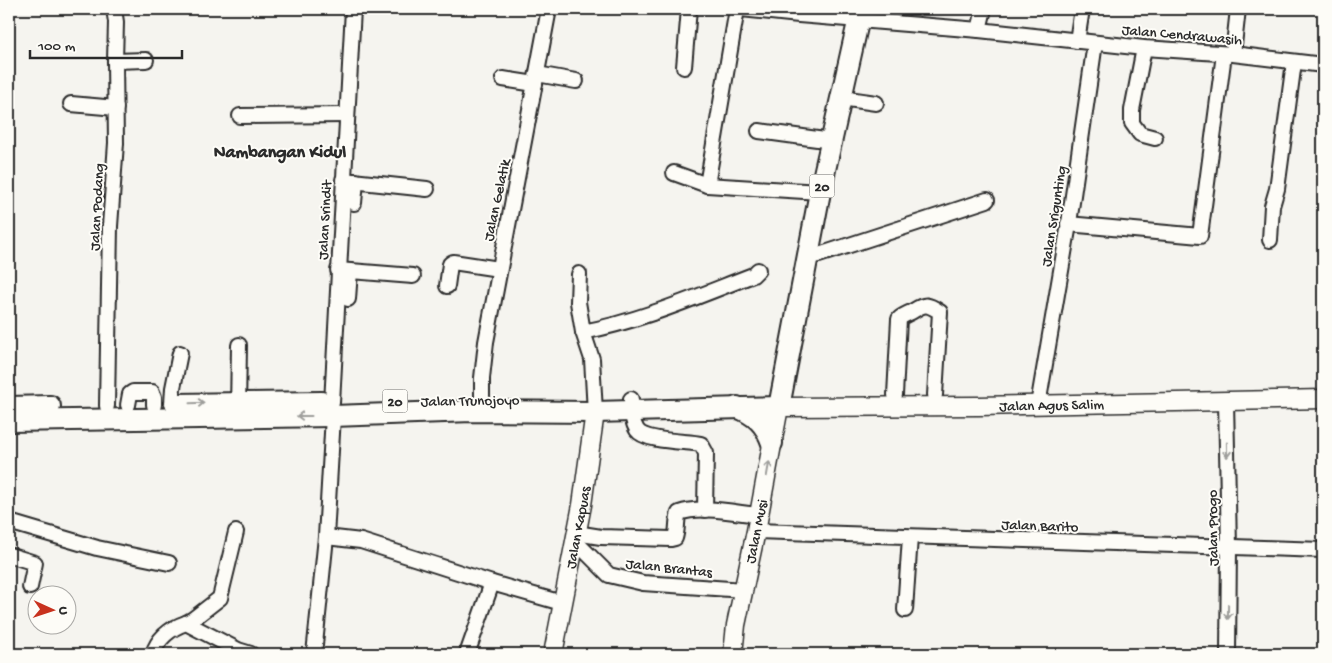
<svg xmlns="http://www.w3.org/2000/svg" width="1332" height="663" viewBox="0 0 1332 663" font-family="'Gochi Hand',sans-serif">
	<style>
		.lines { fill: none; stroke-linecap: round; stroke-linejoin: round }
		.minor-casing { stroke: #2b2b2b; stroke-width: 18 }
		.major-casing { stroke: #2b2b2b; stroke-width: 21 }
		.highway-casing { stroke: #2b2b2b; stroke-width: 24 }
		.minor { stroke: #fdfcf7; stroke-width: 14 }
		.major { stroke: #fdfcf7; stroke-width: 18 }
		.highway { stroke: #fdfcf7; stroke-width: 20 }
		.oneway { stroke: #9e9e9b }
		.labels { text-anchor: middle; stroke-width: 4; stroke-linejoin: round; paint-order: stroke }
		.shield { fill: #fdfcf7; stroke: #6a6a68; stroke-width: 1 }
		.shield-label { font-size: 14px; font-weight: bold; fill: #2b2b2b }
		.street-label { font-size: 15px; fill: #2b2b2b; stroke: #fdfcf7 }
		.quarter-label { font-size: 18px; font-weight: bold; fill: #2b2b2b; stroke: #fdfcf7 }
	</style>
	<rect width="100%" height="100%" fill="#f5f4ef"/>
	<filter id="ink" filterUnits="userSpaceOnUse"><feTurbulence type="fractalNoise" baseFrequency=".02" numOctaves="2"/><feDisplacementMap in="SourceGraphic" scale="10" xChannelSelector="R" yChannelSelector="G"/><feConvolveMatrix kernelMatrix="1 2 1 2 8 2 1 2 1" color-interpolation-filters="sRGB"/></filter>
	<g filter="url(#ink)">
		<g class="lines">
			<g class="minor-casing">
				<g id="minor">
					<polyline points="737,9 707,185 820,192"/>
					<polyline points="741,9 799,15 979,30 1144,48 1233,54 1323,65"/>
					<polyline points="979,30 984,9"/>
					<polyline points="1077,41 1082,9"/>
					<polyline points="1144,48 1132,110 1132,123 1140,134 1155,138"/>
					<polyline points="1233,54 1238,9"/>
					<polyline points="115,61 146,60"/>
					<polyline points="684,67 689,9"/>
					<polyline points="537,74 576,81"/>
					<polyline points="503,79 535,84"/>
					<polyline points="841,98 876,103"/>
					<polyline points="71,104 116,108"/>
					<polyline points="240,116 346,115"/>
					<polyline points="759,131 832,141"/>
					<polyline points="674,173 707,185"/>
					<polyline points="343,180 427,189"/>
					<polyline points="354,203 356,181"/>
					<polyline points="1068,224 1200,236 1224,54"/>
					<polyline points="1270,240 1272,206 1277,189 1294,62"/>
					<polyline points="809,257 819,255 987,200"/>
					<polyline points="338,270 413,276"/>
					<polyline points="579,274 578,302 583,332 592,359 595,412"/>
					<polyline points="447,286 450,264 453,262 499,269"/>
					<polyline points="348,299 350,271"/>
					<path d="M 583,332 C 641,321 698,296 753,275 L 758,270"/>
					<path d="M 895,395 L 899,319 C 903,315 908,314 913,311 C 925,303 928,304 940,312 L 935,395"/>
					<polyline points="482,399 482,378 486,342 549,9"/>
					<path d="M 631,399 C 631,408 632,422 637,430 C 645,442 687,441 701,444 L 706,453 L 705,510"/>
					<polyline points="1226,401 1229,548 1228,654"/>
					<polyline points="332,403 353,9"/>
					<polyline points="172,404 173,388 180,353"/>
					<polyline points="128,405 130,394 133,392 152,392 154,397 154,405"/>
					<polyline points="1038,405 1068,230 1095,43"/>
					<polyline points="107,406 110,226 116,143 115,61 116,22 114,9"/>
					<polyline points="238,411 239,345"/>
					<polyline points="9,522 97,548 169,563"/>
					<polyline points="756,531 1323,550"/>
					<path d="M 576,533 L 601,537 L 671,539 L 675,538 C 678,529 676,520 679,513 C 701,505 736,513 759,515"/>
					<polyline points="326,537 361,541 492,583 562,603"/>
					<polyline points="575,541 609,575 643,583 744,590"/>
					<polyline points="9,555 35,563 30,587"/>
					<polyline points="905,610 910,537"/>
					<polyline points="186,623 193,619 220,598 236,532"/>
					<path d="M 153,654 C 158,638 171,628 186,623 L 238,650 L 251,654"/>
					<polyline points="314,654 326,537 333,416"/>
					<polyline points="467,654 492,583"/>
				</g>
			</g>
			<g class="major-casing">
				<g id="major">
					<path id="s1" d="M 553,654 L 582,505 L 595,412"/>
					<path id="s2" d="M 733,654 L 736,625 L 756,531 L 779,407 L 979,406 L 1323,399"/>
				</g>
			</g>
			<g class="highway-casing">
				<g id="highway">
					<polyline points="176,404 322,402"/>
					<polyline points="9,407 50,406"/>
					<path d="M 737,407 C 756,416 765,423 772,443"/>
					<polyline points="9,421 333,416 472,411 595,412 779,407 820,192 861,9"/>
				</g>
			</g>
			<use href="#minor" class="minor"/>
			<use href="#major" class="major"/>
			<use href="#highway" class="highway"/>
		</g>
		<defs><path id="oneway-shaft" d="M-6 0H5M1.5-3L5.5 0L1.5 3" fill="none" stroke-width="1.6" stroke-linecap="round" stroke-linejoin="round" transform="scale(1.25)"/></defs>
		<g class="oneway">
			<use href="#oneway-shaft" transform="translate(197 403) rotate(-2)"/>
			<use href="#oneway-shaft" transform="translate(304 416) rotate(180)"/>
			<use href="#oneway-shaft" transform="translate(1227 450) rotate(89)"/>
			<use href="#oneway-shaft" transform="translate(768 469) rotate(-80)"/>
			<use href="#oneway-shaft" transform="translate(1228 612) rotate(91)"/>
		</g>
	</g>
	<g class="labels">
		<g class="shield">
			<rect x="809.5" y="174.5" width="25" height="23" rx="4"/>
			<rect x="382.5" y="389.5" width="25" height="23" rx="4"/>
		</g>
		<g class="shield-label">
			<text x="822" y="191">20</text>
			<text x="395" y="406">20</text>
		</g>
		<g class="street-label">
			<text transform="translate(1182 34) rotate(5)" y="5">Jalan Cendrawasih</text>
			<text transform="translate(496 200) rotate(-78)" y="5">Jalan Gelatik</text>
			<text transform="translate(96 207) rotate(-87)" y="5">Jalan Podang</text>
			<text transform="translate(1053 216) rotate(-81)" y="5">Jalan Srigunting</text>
			<text transform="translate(324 220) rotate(-87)" y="5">Jalan Srindit</text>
			<text transform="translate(470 400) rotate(-1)" y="5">Jalan Trunojoyo</text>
			<text dy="5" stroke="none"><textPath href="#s2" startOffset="524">Jalan Agus Salim</textPath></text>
			<text transform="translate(1040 525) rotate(2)" y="5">Jalan Barito</text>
			<text dy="5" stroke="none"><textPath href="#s1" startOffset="129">Jalan Kapuas</textPath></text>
			<text transform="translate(1212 528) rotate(-91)" y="5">Jalan Progo</text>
			<text dy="5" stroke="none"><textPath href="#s2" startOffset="125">Jalan Musi</textPath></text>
			<text transform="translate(669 567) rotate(6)" y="5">Jalan Brantas</text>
		</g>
		<g class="quarter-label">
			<text x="280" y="157">Nambangan Kidul</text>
		</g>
	</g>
	<rect width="1332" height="663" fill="none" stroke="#fdfcf7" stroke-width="30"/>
	<rect x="15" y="15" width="1302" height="633" fill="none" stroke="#2b2b2b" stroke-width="2" filter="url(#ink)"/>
	<g transform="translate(52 610) rotate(93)"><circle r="24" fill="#fdfcf7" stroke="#a9a8a5"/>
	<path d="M0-4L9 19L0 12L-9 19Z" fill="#c8321e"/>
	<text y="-8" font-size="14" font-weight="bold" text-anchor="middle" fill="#2b2b2b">U</text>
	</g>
	<path d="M30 50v8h152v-8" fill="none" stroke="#2b2b2b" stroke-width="2.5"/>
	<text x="38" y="50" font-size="15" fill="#2b2b2b" stroke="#fdfcf7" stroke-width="4" paint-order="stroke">100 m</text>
</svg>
